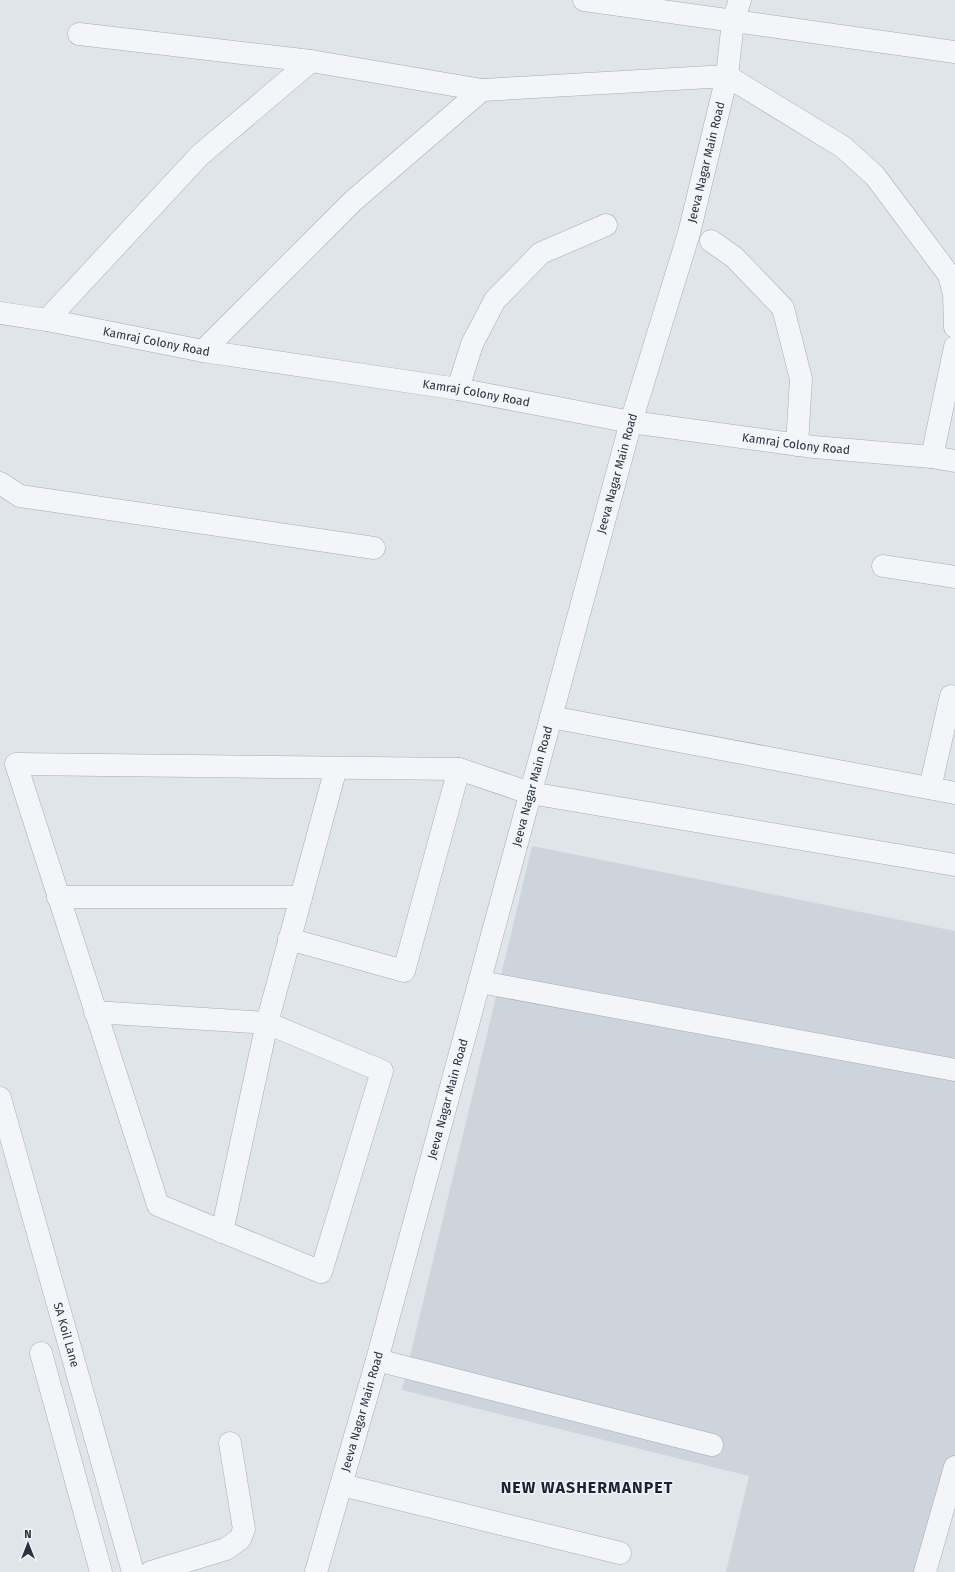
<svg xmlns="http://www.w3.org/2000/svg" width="955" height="1572" viewBox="0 0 955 1572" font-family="'Fira Sans',sans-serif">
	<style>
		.built { fill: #ced4dc }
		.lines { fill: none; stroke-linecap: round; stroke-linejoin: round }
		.minor-casing { stroke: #a5acb5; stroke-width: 23 }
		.minor { stroke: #f3f5f8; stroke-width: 22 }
		.labels { text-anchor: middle; stroke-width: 3; stroke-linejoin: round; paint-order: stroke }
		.street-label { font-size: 12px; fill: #273343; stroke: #f0f3f7 }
		.district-label { font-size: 16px; font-weight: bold; letter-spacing: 1px; fill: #192433; stroke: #f0f3f7 }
	</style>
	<rect width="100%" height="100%" fill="#e0e5ea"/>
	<polygon class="built" points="532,846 955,931 955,1467 924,1572 726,1572 749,1476 402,1390"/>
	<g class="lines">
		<g class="minor-casing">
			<g id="minor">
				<polyline points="584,0 955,52"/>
				<polyline points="79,34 311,61 482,90 727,76 843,147 875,176 949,275 954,294 955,327"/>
				<polyline points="711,241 734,257 783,308 801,379 797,445"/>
				<path id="s1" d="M 0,313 L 47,320 L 203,351 L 458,389 L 631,422 L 814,447 L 932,457 L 955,461"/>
				<polyline points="47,320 200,155 311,61"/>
				<polyline points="203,351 353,201 482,90"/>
				<polyline points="458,389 472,344 495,300 541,253 606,225"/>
				<polyline points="932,457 955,347"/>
				<polyline points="0,483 20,496 374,548"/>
				<polyline points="883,566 955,577"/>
				<polyline points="551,717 955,793"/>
				<polyline points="930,788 951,696"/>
				<polyline points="58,897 301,897"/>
				<polyline points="289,939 404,971 459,769"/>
				<polyline points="480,982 955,1070"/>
				<path d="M 95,1012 L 267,1023 L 382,1071 L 321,1272 L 158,1205 C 110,1058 63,911 16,764 L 459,769 L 530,793 L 955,865"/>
				<path id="s2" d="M 0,1098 L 133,1572"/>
				<polyline points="222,1232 267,1023 336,768"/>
				<polyline points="41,1353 101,1572"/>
				<polyline points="377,1360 712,1445"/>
				<polyline points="342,1485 620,1553"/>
				<polyline points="151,1572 226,1549 240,1539 244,1529 230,1443"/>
				<path id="s3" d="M 316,1572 L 377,1360 L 631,422 L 689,233 L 727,76 L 733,21 L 740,0"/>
				<polyline points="925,1572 955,1467"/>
			</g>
		</g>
		<use href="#minor" class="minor"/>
	</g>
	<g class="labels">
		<g class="street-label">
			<text dy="4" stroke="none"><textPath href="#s3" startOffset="1463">Jeeva Nagar Main Road</textPath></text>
			<text dy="4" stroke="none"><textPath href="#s1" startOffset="159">Kamraj Colony Road</textPath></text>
			<text dy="4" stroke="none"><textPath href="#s1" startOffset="483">Kamraj Colony Road</textPath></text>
			<text dy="4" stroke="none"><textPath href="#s1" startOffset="807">Kamraj Colony Road</textPath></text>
			<text dy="4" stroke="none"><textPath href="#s3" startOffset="1139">Jeeva Nagar Main Road</textPath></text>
			<text dy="4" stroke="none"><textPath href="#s3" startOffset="815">Jeeva Nagar Main Road</textPath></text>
			<text dy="4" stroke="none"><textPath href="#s3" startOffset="491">Jeeva Nagar Main Road</textPath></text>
			<text dy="4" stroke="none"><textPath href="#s2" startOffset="246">SA Koil Lane</textPath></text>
			<text dy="4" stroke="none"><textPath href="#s3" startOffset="167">Jeeva Nagar Main Road</textPath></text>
		</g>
		<g class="district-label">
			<text x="587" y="1493">NEW WASHERMANPET</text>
		</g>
	</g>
	<g transform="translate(28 1544)" stroke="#f0f3f7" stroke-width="3" paint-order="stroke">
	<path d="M0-3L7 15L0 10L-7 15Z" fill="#273343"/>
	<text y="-6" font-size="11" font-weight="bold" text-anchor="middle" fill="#273343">N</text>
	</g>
</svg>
